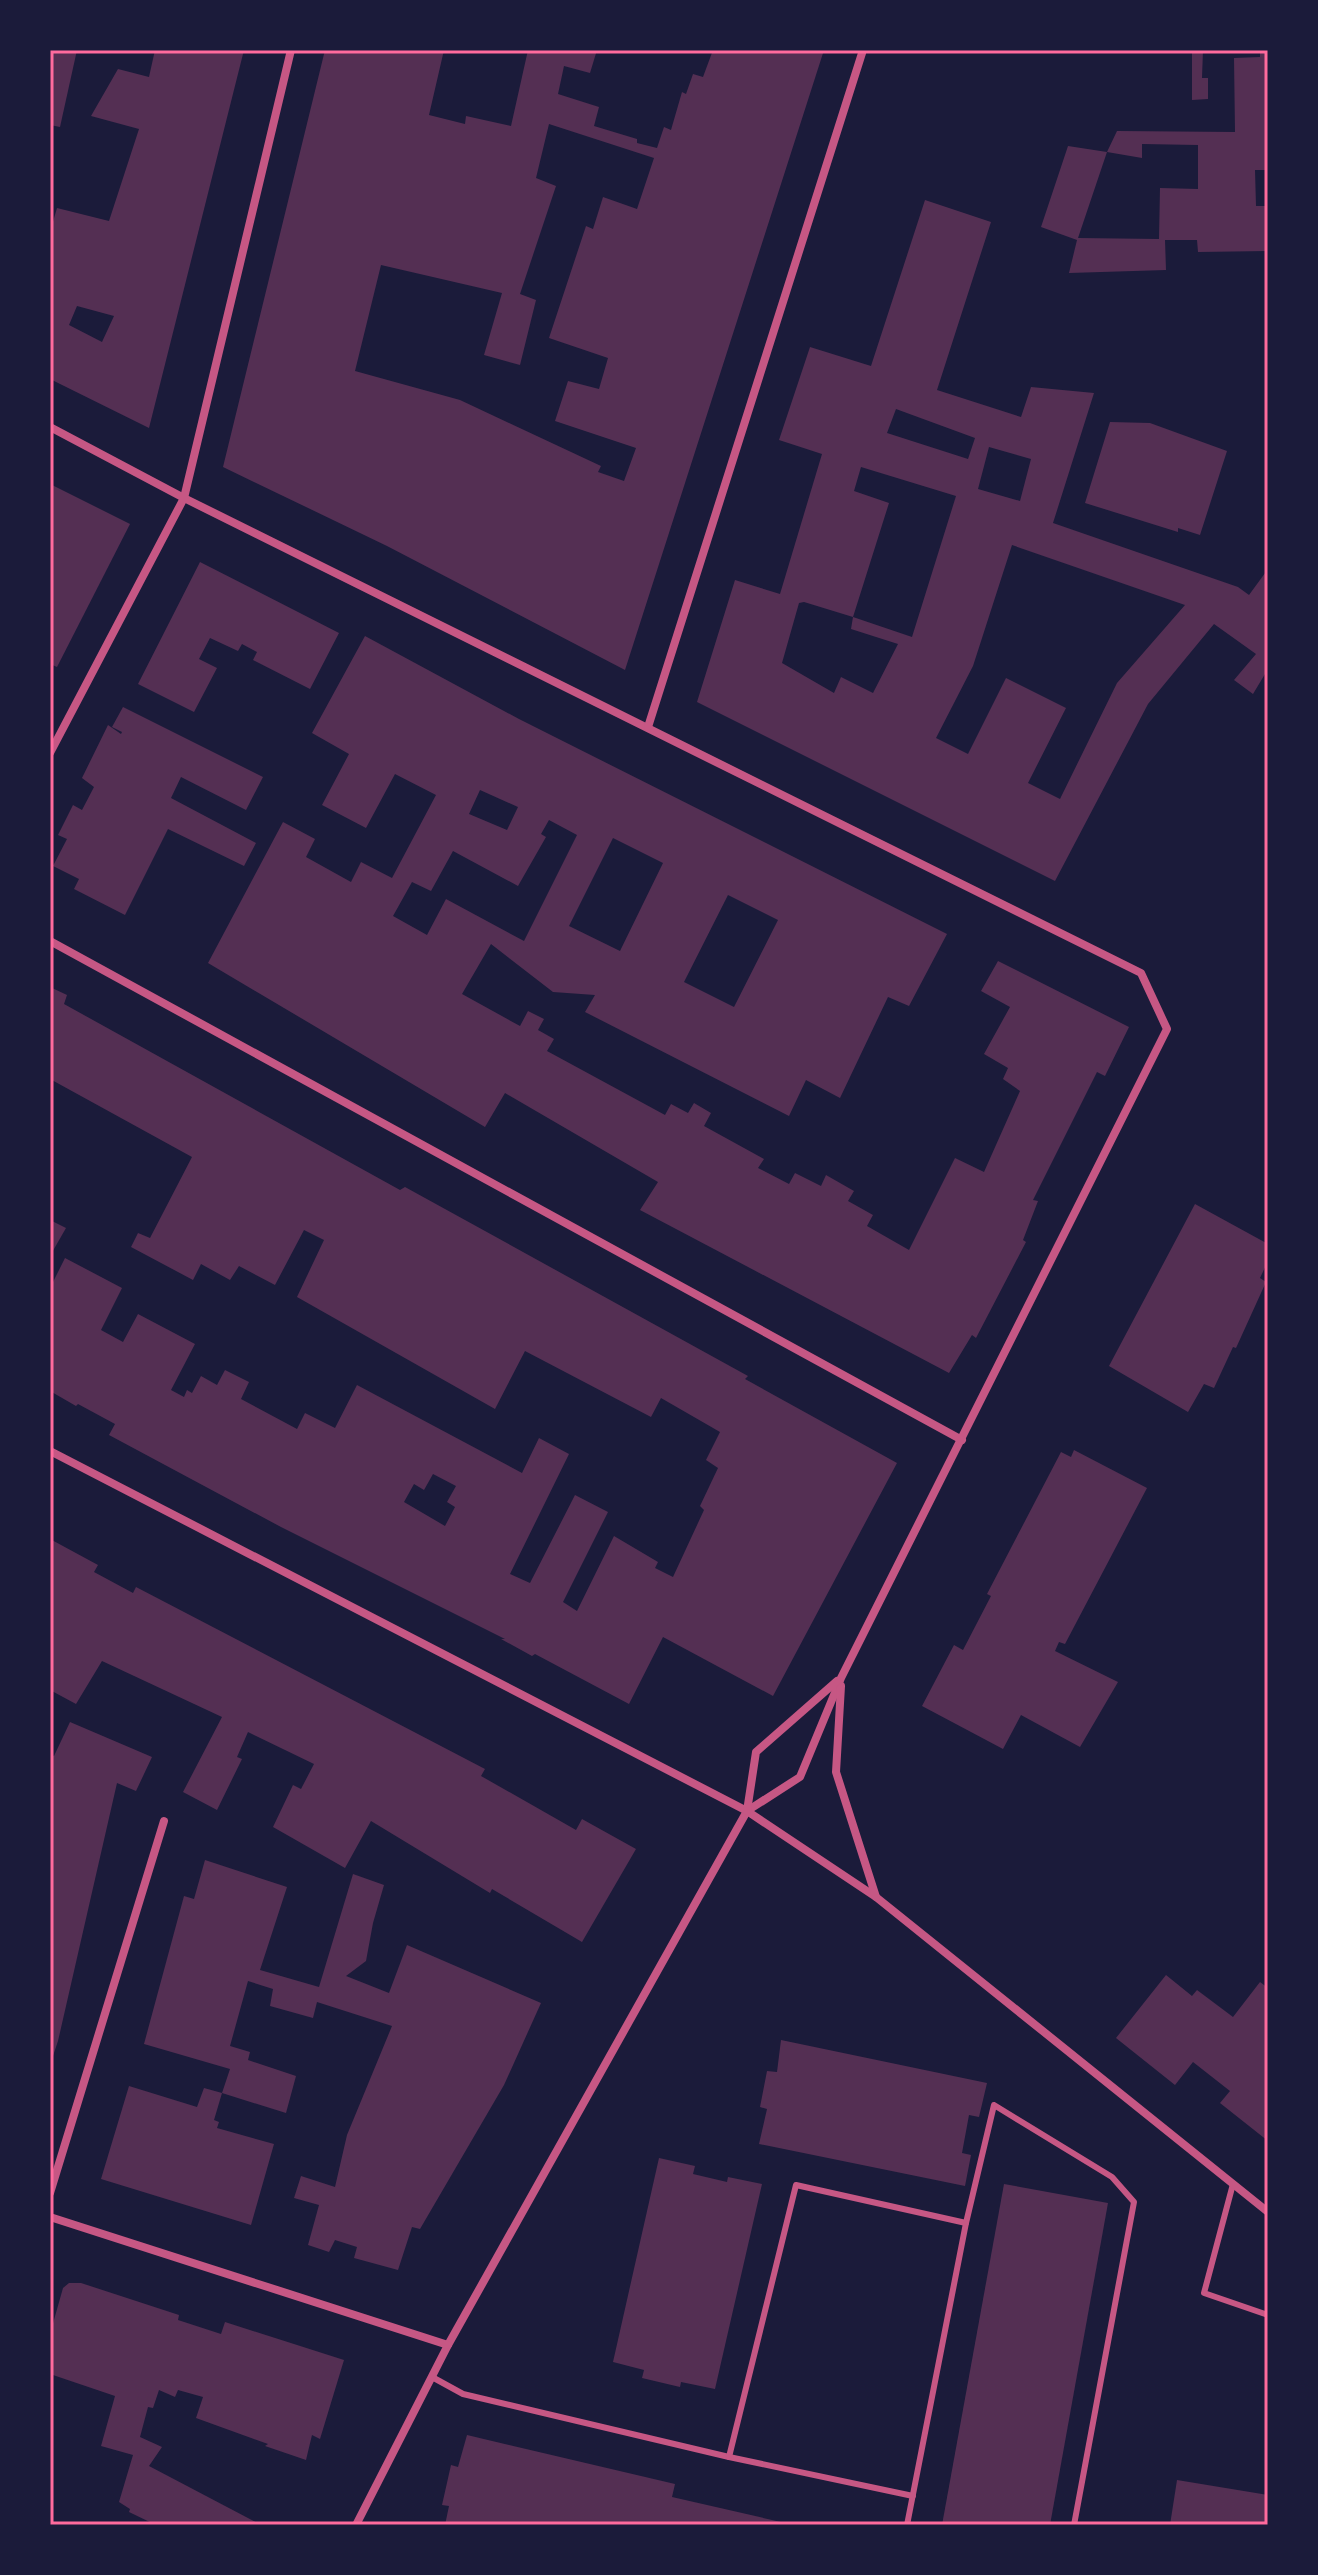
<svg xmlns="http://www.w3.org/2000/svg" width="1318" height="2575" viewBox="0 0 1318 2575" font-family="Montserrat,sans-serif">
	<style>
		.building { fill: #542f53; fill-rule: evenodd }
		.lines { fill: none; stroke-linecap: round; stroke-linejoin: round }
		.service { stroke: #c65784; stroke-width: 6 }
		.minor { stroke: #c65784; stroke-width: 8 }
		.neatline { fill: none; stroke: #ff6b9d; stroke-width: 3 }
	</style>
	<rect width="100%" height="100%" fill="#1b1b3a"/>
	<g class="building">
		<polygon points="50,50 77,50 60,127 50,125"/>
		<path d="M 155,50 L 244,50 L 149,428 L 50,379 L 50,232 L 57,208 L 109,221 L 139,129 L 91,116 L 118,69 L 149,77 ZM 77,306 L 114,316 L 102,342 L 69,325 Z"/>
		<path d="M 325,50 L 444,50 L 429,115 L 465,124 L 466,116 L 511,126 L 528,50 L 597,50 L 590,73 L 564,66 L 558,94 L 599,107 L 594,126 L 637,139 L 637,143 L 657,148 L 664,127 L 671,130 L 682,92 L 686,94 L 693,74 L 703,77 L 713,50 L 824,50 L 625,670 L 387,546 L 223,467 ZM 549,124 L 654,158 L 637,209 L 603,197 L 593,229 L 586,226 L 549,338 L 608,358 L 599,389 L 568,381 L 555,421 L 636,448 L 624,481 L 598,472 L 601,466 L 460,400 L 355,371 L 381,265 L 502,293 L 484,355 L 520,365 L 536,300 L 520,294 L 556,186 L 536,178 Z"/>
		<polygon points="1192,50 1203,50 1202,78 1208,78 1208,99 1192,100"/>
		<polygon points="1260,50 1268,50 1268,170 1255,170 1256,206 1268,206 1268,251 1198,252 1197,240 1165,240 1166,270 1069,273 1077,240 1041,227 1068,146 1107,152 1078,238 1159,239 1160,188 1198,189 1198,145 1142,144 1142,158 1107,152 1117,131 1235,132 1234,58 1260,57"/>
		<path d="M 925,200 L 991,222 L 937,390 L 1021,417 L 1031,387 L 1094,393 L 1053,523 L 1238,587 L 1249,595 L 1268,569 L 1268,669 L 1253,694 L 1234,680 L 1256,654 L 1214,624 L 1148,704 L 1055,881 L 697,702 L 735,580 L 780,594 L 822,454 L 779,440 L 810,347 L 871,366 ZM 896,409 L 975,438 L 968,459 L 887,433 ZM 989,447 L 1031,459 L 1020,501 L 978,489 ZM 861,467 L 956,496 L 912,637 L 853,617 L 851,629 L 898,644 L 873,693 L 841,677 L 834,693 L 782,663 L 799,603 L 804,602 L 853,617 L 889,503 L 854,491 ZM 1012,545 L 1185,605 L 1117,683 L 1060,799 L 1028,783 L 1066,708 L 1006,678 L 968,754 L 936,738 L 973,666 Z"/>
		<polygon points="1110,422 1150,423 1227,451 1200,535 1178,528 1178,532 1085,503"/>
		<polygon points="50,484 130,524 57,667 50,664"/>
		<polygon points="200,562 339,633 310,689 253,660 257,652 242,644 238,651 210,638 199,659 217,668 194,712 138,684"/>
		<path d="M 365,636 L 519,719 L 947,934 L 909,1006 L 888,997 L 840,1098 L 806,1080 L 789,1116 L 585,1012 L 595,995 L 553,992 L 491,944 L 462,994 L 520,1026 L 528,1011 L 544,1019 L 538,1030 L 554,1039 L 547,1051 L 665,1115 L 671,1104 L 688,1113 L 694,1103 L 711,1113 L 704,1126 L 764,1159 L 758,1168 L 789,1184 L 795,1173 L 821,1186 L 826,1175 L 854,1191 L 848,1201 L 873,1215 L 867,1226 L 909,1250 L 955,1158 L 984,1172 L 1020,1091 L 1003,1079 L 1008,1068 L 984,1054 L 1010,1007 L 981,991 L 998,961 L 1129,1027 L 1105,1076 L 1097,1072 L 1033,1200 L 1038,1201 L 1023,1240 L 1026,1242 L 976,1338 L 972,1335 L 949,1373 L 640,1210 L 658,1182 L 505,1093 L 485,1127 L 208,963 L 283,822 L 315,839 L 306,857 L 351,882 L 361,862 L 392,878 L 436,795 L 395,774 L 366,828 L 322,805 L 349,754 L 312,733 ZM 480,790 L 518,807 L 507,830 L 469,814 ZM 549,820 L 577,835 L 524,941 L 446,899 L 427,935 L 393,916 L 412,882 L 431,891 L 453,851 L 518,886 L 546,837 L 541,834 ZM 613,838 L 663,863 L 620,951 L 569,926 ZM 728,895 L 778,920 L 734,1007 L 684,982 Z"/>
		<polygon points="123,707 263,777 246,810 181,777 171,798 256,843 244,866 168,829 125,915 74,889 79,879 53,866 67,839 58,835 73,805 82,810 94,787 82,778 108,725 121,734 122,732 112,727"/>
		<path d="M 50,987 L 67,995 L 64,1004 L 400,1190 L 405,1187 L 748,1376 L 745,1379 L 897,1463 L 773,1696 L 663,1637 L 629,1704 L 535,1654 L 532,1656 L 501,1639 L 505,1639 L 281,1527 L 109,1435 L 115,1424 L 78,1404 L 76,1406 L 50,1391 L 50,1288 L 65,1258 L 122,1288 L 101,1330 L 123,1342 L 138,1314 L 195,1344 L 171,1390 L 184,1397 L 187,1390 L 192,1393 L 201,1376 L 217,1385 L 225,1370 L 249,1382 L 241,1399 L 297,1429 L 305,1413 L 335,1428 L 357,1385 L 522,1473 L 539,1438 L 569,1454 L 510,1574 L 530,1583 L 575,1495 L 608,1512 L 563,1602 L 577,1611 L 614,1536 L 658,1562 L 655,1568 L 673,1577 L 704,1510 L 700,1506 L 718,1468 L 706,1460 L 720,1432 L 661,1398 L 651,1417 L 525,1351 L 495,1409 L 297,1297 L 324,1240 L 304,1230 L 275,1285 L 239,1266 L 230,1280 L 201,1264 L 193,1280 L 131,1247 L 138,1233 L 150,1238 L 192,1157 L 50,1079 ZM 433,1474 L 456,1486 L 447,1502 L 455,1507 L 445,1526 L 404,1502 L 414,1484 L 424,1490 Z"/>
		<polygon points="1195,1204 1268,1244 1268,1261 1260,1278 1266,1282 1236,1348 1233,1347 1214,1388 1204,1384 1188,1412 1109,1366"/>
		<polygon points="50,1220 66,1228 50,1256"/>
		<polygon points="1074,1450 1147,1488 1065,1644 1059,1642 1055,1651 1118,1682 1080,1747 1021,1715 1003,1749 922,1706 954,1645 963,1650 991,1596 987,1594 1061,1452 1071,1457"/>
		<polygon points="50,1539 98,1565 94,1572 133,1593 136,1587 485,1769 481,1776 576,1830 582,1819 636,1849 582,1942 492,1889 490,1893 371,1821 345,1868 273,1827 293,1785 301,1789 314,1764 248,1732 237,1757 242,1759 217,1810 183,1792 222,1717 102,1661 76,1704 50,1690"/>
		<polygon points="70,1722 152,1757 136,1791 117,1783 58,2041 51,2062 50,1754 54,1756"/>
		<polygon points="205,1860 287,1887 260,1970 319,1987 353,1874 384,1885 373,1923 366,1961 346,1976 389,1993 407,1945 541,2003 504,2085 420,2229 412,2227 398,2270 354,2258 357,2247 335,2240 329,2252 308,2245 319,2205 294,2198 301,2176 335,2187 347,2135 392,2026 317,2002 313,2018 270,2006 273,1989 248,1981 230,2046 250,2052 248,2060 296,2076 286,2113 222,2093 230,2069 144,2044 184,1896 194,1899"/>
		<polygon points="1166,1975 1192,1996 1197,1990 1233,2017 1260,1982 1268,1988 1268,2141 1220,2103 1230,2091 1193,2062 1175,2085 1116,2038"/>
		<polygon points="781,2040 987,2083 979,2117 969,2115 962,2153 971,2155 965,2186 759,2144 767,2109 760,2107 767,2071 777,2072"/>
		<polygon points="129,2086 197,2107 204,2088 222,2093 214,2120 219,2122 217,2128 274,2144 251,2225 101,2179"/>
		<polygon points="659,2158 695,2166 693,2174 727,2182 728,2177 762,2184 715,2389 681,2382 680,2387 642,2378 644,2370 613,2362"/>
		<polygon points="1004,2184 1108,2203 1050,2525 942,2525"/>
		<polygon points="69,2283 81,2283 179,2315 178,2320 221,2334 225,2322 344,2360 320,2439 312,2435 306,2460 265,2446 268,2444 196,2418 203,2397 178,2390 175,2397 159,2390 153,2408 148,2407 140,2437 162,2447 149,2466 261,2525 156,2525 129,2512 130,2509 119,2502 133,2455 101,2446 115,2396 50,2374 50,2334 63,2288"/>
		<polygon points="467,2435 675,2484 672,2497 794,2525 445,2525 449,2506 442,2505 451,2465 458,2467"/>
		<polygon points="1177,2480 1268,2495 1268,2525 1170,2525"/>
	</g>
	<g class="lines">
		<g class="service">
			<polyline points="1233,2184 1204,2293 1268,2315"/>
			<polyline points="432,2377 463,2394 729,2457 913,2496"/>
			<polyline points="729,2457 796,2185 966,2223"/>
			<polyline points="907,2525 966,2223 994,2105 1112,2177 1134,2202 1074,2525"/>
		</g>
		<g class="minor">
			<polyline points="50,427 184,498 1141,973 1167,1029 841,1678 800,1777 747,1811 448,2345 356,2525"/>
			<polyline points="648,727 863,50"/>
			<polyline points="50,753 184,498 291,50"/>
			<polyline points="50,941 962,1440"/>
			<polyline points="50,1451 747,1811 876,1897 1268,2212"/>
			<polyline points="841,1686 836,1772 876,1897"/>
			<polyline points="747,1811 756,1752 837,1681"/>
			<polyline points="50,2193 164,1821"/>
			<polyline points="50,2217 448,2345"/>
		</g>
	</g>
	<rect width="1318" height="2575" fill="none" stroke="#1b1b3a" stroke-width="104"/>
	<rect x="52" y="52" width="1214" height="2471" class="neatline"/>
</svg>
